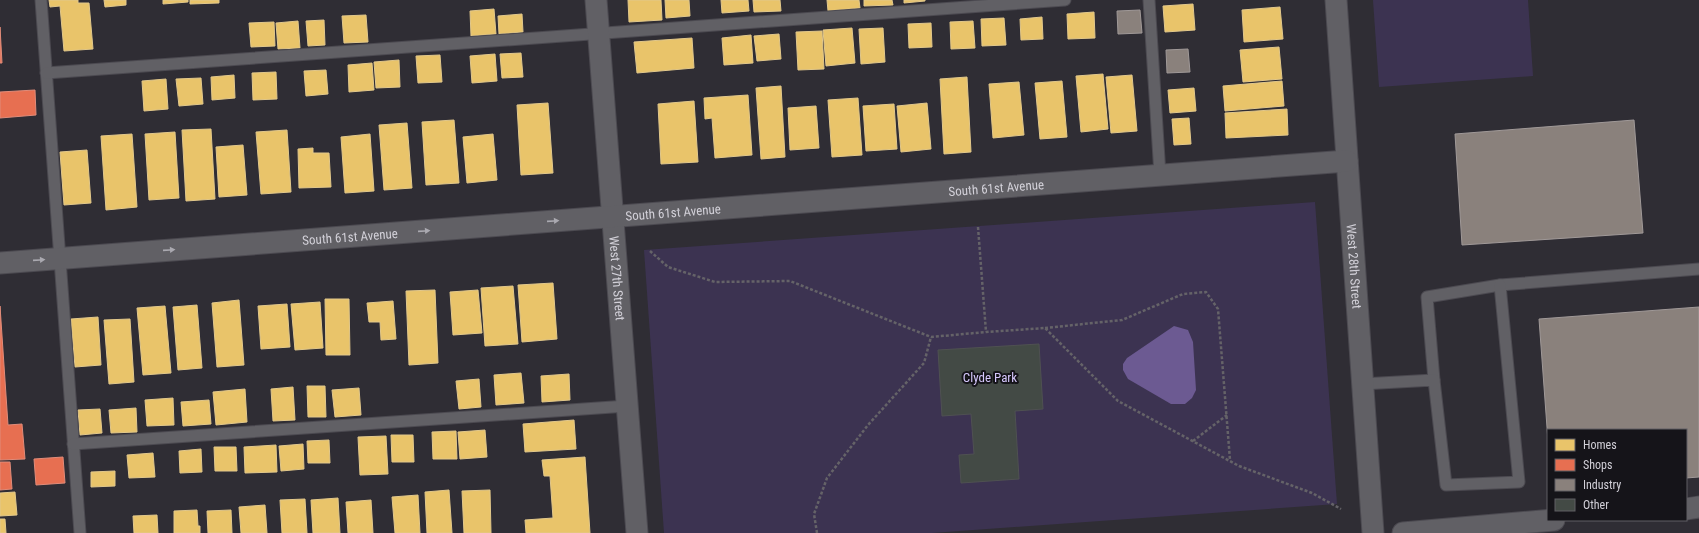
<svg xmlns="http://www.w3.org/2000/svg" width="1699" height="533" viewBox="0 0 1699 533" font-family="'Roboto Condensed',sans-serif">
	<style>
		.green { fill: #3c3351 }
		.water { fill: #6c5a92 }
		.homes { fill: #e9c46a; stroke: #e2c88b }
		.shops { fill: #e76f51; stroke: #e18c7a }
		.industry { fill: #8a817c; stroke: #a09998 }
		.building { fill: #434a45; stroke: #4f5152 }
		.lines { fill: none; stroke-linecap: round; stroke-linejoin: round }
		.service-casing { stroke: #4c4a51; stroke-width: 13 }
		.minor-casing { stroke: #4c4a51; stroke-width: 23 }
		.path { stroke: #656368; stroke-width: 2.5; stroke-dasharray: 3 2; stroke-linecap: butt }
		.service { stroke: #616065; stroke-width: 11 }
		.minor { stroke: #616065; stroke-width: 21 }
		.oneway { fill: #aaa9b0 }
		.labels { text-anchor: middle; stroke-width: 4; stroke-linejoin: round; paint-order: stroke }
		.street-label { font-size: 13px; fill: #d2d0d8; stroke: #151419 }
		.park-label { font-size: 13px; fill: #d6c7fc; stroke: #151419 }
	</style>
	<rect width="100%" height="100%" fill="#2f2d34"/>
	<g class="green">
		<polygon points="1373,0 1528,0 1533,76 1379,87"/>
		<polygon points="1315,202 1337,504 932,533 664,533 644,250"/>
	</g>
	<polygon class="water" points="1174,326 1188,330 1193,342 1196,390 1192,398 1185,404 1171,404 1128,379 1123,370 1123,364 1127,358"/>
	<g class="homes">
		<polygon points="49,0 78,0 78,3 89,3 93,49 64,51 60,6 50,7"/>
		<polygon points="104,0 126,0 126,5 105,7"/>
		<polygon points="163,0 188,0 188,2 163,4"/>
		<polygon points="190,0 219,0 219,3 190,4"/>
		<polygon points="628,0 661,0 662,20 629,22"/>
		<polygon points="665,0 689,0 690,16 666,18"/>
		<polygon points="721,0 748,0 749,11 722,13"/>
		<polygon points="753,0 780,0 781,11 754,12"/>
		<polygon points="827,0 859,0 860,8 828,11"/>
		<polygon points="864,0 892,0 893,5 864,6"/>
		<polygon points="904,0 925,0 925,1 904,3"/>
		<polygon points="1193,4 1195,30 1165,32 1163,6"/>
		<polygon points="1280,7 1283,39 1244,42 1242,10"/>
		<polygon points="494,9 496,34 471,36 470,11"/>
		<polygon points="1094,12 1095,38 1068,39 1067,14"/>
		<polygon points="522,14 523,32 499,34 498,16"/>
		<polygon points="366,15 368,42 344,43 342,16"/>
		<polygon points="1042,17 1043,39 1021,40 1020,19"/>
		<polygon points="1004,18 1006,45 982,46 981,19"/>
		<polygon points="324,20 325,45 308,46 306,21"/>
		<polygon points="298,21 300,48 278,49 276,23"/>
		<polygon points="973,21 975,48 951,49 950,22"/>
		<polygon points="274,22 275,46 251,47 249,23"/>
		<polygon points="931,23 932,47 909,48 908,24"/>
		<polygon points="852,28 855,63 826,66 823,30"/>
		<polygon points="883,28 885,62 861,64 859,29"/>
		<polygon points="822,31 824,69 798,70 796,32"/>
		<polygon points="779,34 781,59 757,61 754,36"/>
		<polygon points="751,35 753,63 724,65 722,38"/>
		<polygon points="692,38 694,68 637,73 634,42"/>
		<polygon points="1279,47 1282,79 1243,82 1240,50"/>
		<polygon points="521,53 523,77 502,78 500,54"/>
		<polygon points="495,54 497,81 472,83 470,56"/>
		<polygon points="440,55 442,82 418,83 416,56"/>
		<polygon points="399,60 400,87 376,88 374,62"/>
		<polygon points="372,63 374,90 349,92 348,65"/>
		<polygon points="326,70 328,94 306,96 304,71"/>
		<polygon points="276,72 277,99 253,100 252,73"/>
		<polygon points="1103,74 1108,129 1081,132 1076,76"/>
		<polygon points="234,75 235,98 212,100 211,77"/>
		<polygon points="1132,75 1137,131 1111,133 1106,77"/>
		<polygon points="967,77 971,152 944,154 940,79"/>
		<polygon points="201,78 203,104 179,106 176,79"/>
		<polygon points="166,79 168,109 144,111 142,81"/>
		<polygon points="1062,81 1067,137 1040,139 1035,83"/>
		<polygon points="1282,81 1284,106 1225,111 1223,86"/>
		<polygon points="1019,82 1024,135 993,138 989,84"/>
		<polygon points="781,86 785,157 761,159 756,88"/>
		<polygon points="1194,88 1196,111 1170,113 1168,90"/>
		<polygon points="748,95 752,155 715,158 712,118 705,119 704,98"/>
		<polygon points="858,98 862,155 832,157 828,100"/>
		<polygon points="694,101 698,162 661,164 658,104"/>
		<polygon points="548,103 553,173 521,175 517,105"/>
		<polygon points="927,103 931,149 901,152 897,106"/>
		<polygon points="894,104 897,149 866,151 863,106"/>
		<polygon points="816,106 819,148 790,150 788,108"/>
		<polygon points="1287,109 1288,135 1226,138 1225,113"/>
		<polygon points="1189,118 1191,144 1174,145 1172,119"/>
		<polygon points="454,120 459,183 426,185 422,122"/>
		<polygon points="407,123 412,188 384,190 379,125"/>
		<polygon points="211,129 215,199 186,201 182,130"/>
		<polygon points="287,130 291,192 261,194 256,132"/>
		<polygon points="175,132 179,198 149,200 145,134"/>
		<polygon points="132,134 137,207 106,210 101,136"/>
		<polygon points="370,134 374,191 345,193 341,137"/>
		<polygon points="493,134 497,180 467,183 463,137"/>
		<polygon points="243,145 247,195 219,197 216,147"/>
		<polygon points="313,148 313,153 329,153 331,187 299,188 298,149"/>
		<polygon points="87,150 91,203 64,205 60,152"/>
		<polygon points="553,283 557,339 522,342 518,285"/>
		<polygon points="513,286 518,344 485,346 481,288"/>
		<polygon points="435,290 438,363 409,365 406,291"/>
		<polygon points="478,290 482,333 453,335 450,292"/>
		<polygon points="325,299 349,299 350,355 326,355"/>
		<polygon points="239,300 244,365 217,367 212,303"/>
		<polygon points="393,301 396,339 381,340 380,322 369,322 367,303"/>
		<polygon points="320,302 323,348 295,350 291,304"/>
		<polygon points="287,304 290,347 261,349 258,306"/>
		<polygon points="197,305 202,368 178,370 173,307"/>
		<polygon points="165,306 171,373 143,375 137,308"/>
		<polygon points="98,317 101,365 75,367 71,319"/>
		<polygon points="130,319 134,382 109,384 104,320"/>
		<polygon points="521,373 524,403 496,405 494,375"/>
		<polygon points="569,374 570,400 542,402 541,376"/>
		<polygon points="479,379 481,407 459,409 456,381"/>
		<polygon points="307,386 325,386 326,417 308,417"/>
		<polygon points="293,387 295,420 273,421 271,389"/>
		<polygon points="359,388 361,415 335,417 332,390"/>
		<polygon points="245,389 247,422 216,425 213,392"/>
		<polygon points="173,398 174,425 147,426 145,400"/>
		<polygon points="209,400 211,424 183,426 181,402"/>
		<polygon points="136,408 137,432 111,433 109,410"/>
		<polygon points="100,409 102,433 80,435 78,410"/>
		<polygon points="574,420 576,449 525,452 523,424"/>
		<polygon points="485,430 487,457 460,459 458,432"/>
		<polygon points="456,431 457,459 433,459 432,432"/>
		<polygon points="391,435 413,435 414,462 392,462"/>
		<polygon points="386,436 388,474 360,475 358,437"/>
		<polygon points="329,440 330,463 308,463 307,441"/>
		<polygon points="303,444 304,469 281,471 279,446"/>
		<polygon points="276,445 277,472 245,473 244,447"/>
		<polygon points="214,447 236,447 237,471 215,471"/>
		<polygon points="201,449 202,472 180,473 179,451"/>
		<polygon points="153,453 155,477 129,478 127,455"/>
		<polygon points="585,457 590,533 526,533 525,520 553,518 550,476 544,476 542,460"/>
		<polygon points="115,471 115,486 91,487 91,472"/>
		<polygon points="449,490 452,533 427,533 425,492"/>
		<polygon points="490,490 491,533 464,533 462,491"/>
		<polygon points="15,492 17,515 0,516 0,493"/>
		<polygon points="418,495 420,533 395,533 392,497"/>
		<polygon points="338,498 340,533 313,533 311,500"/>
		<polygon points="305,499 307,533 282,533 280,500"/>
		<polygon points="371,500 373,533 348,533 346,502"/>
		<polygon points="265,505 267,533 241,533 239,507"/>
		<polygon points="197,510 198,526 200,526 200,533 174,533 174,511"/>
		<polygon points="231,510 232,533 208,533 207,511"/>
		<polygon points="157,515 158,533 134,533 133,516"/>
		<polygon points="0,519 5,519 6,533 0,533"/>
	</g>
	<g class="shops">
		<polygon points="0,27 2,63 0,63"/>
		<polygon points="35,90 36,115 0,118 0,92"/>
		<polygon points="0,306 8,425 22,424 25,459 0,460"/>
		<polygon points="63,457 65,483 36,485 34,459"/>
		<polygon points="0,462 10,462 12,489 0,490"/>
	</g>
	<g class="industry">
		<polygon points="1140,10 1142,33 1118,34 1117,11"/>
		<polygon points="1188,49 1190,72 1167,73 1166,50"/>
		<polygon points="1634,120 1643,233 1462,245 1455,134"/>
		<polygon points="1699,307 1699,477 1686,478 1686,430 1548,430 1548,441 1539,319"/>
	</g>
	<polygon class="building" points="1039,344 1043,409 1015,411 1019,479 961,483 959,455 974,454 971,414 942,416 938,350"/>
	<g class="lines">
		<g class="service-casing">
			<g id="service">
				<polyline points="41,0 80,533"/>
				<polyline points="1149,0 1160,175"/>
				<polyline points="46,73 1065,0"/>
				<polyline points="1434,380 1427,297 1500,285 1699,269"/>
				<polyline points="1362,384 1434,380 1446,485 1519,482 1500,285"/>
				<polyline points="73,444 627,406"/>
			</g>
		</g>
		<g class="minor-casing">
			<g id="minor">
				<path id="s1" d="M 596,0 L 637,533"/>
				<path id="s2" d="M 1336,0 L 1373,533"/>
				<path id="s3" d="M 0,263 L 1347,161"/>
				<polyline points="1686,509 1699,507"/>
				<polyline points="1403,533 1554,520"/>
			</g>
		</g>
		<g class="path">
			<polyline points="978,227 986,332"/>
			<polyline points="650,251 668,267 715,282 790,281 931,337 986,332 1045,328 1118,401 1239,466 1312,493 1341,509"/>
			<polyline points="1045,328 1122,320 1183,294 1206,292 1218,309 1230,460"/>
			<polyline points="1193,441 1227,415"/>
			<polyline points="817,533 814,514 827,478 868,425 924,363 931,337"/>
		</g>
		<use href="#service" class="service"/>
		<use href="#minor" class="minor"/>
	</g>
	<defs><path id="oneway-solid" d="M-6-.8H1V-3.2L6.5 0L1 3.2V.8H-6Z"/></defs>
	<g class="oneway">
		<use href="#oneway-solid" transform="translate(553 221) rotate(-4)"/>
		<use href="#oneway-solid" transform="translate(424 231) rotate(-4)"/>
		<use href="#oneway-solid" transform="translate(169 250) rotate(-4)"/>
		<use href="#oneway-solid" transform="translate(39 260) rotate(-4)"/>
	</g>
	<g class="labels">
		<g class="street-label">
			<text dy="5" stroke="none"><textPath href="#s3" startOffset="999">South 61st Avenue</textPath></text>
			<text dy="5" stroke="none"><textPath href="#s3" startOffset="675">South 61st Avenue</textPath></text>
			<text dy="5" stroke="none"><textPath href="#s3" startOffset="351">South 61st Avenue</textPath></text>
			<text dy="5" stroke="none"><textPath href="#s2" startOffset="267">West 28th Street</textPath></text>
			<text dy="5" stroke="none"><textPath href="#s1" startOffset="279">West 27th Street</textPath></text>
		</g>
		<g class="park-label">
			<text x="990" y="382">Clyde Park</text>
		</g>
	</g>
	<rect x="1547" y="429" width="140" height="92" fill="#151419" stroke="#615f65"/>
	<rect x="1555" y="439" width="20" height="12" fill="#e9c46a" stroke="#615f65"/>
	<text x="1583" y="449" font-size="12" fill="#d2d0d8">Homes</text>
	<rect x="1555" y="459" width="20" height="12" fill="#e76f51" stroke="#615f65"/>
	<text x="1583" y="469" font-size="12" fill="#d2d0d8">Shops</text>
	<rect x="1555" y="479" width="20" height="12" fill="#8a817c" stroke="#615f65"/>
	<text x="1583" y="489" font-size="12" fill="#d2d0d8">Industry</text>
	<rect x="1555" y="499" width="20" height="12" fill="#434a45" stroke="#615f65"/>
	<text x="1583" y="509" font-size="12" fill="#d2d0d8">Other</text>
</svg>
